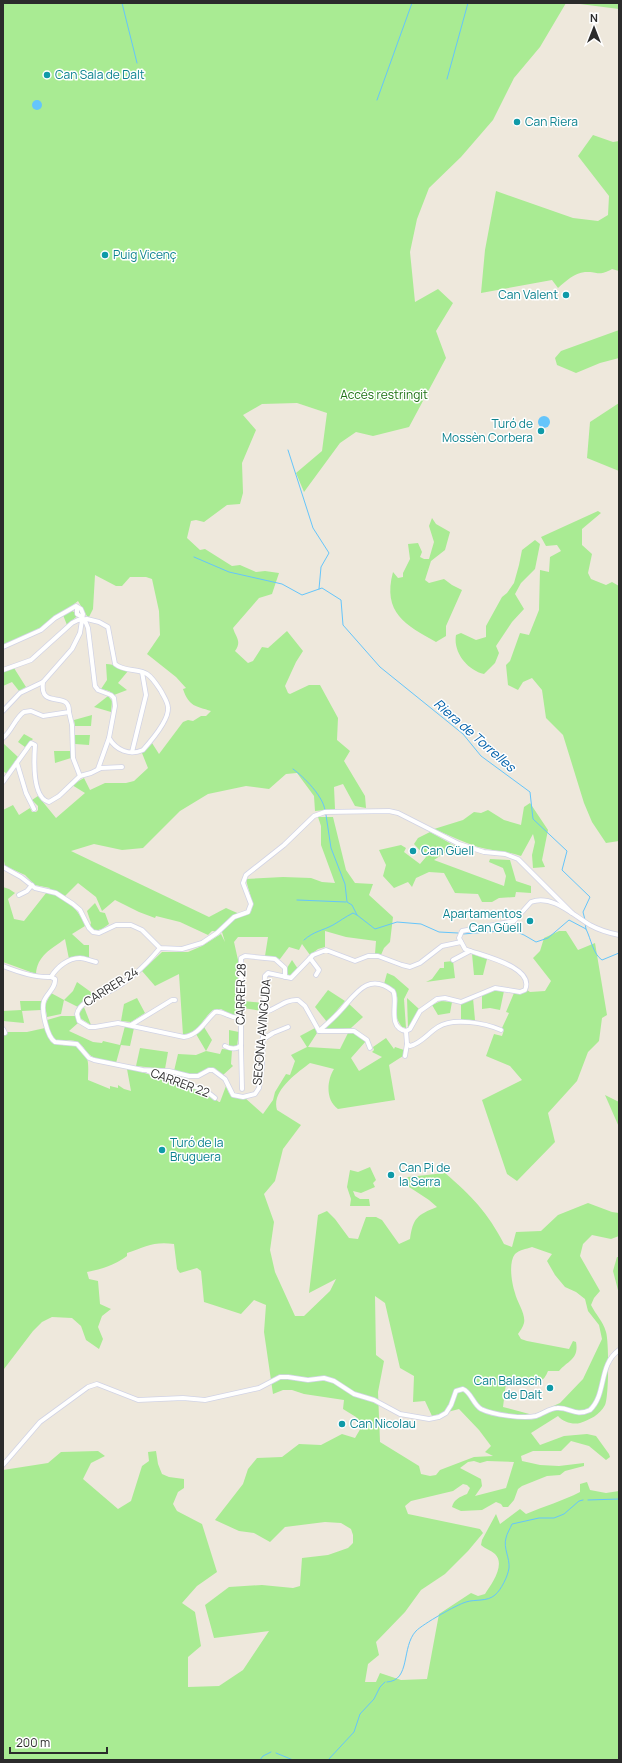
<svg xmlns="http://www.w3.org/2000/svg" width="622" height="1763" viewBox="0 0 622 1763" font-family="Manrope,sans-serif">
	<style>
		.green { fill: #a9eb93; fill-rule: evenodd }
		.water { fill: #65c5fb }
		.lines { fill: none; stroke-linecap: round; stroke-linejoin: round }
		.stream { stroke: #65c5fb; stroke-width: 1 }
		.street-casing { stroke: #d1d3e5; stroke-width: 5.5 }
		.street { stroke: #fff; stroke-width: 4 }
		.culture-dot { fill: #0f9aa8; stroke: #fff; stroke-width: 1.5 }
		.labels { text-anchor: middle; stroke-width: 3; stroke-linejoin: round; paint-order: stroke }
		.culture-label { font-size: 12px; fill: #0d838f; stroke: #fff; text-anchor: start }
		.park-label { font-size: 12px; fill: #1d7113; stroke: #fff }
		.street-label { font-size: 12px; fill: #2b2b2b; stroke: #fff }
		.water-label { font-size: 13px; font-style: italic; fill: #0060aa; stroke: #fff }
	</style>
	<rect width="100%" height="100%" fill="#eee8dc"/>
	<g class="green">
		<path d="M 3,3 L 566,3 L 540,47 L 514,78 L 493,120 L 461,157 L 429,188 L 417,219 L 410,252 L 415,302 L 438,289 L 453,303 L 436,331 L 446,358 L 409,427 L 373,436 L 356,432 L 340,443 L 304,492 L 296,473 L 322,451 L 327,413 L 297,403 L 262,404 L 243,415 L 256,430 L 242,463 L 243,493 L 240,504 L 227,505 L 204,522 L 196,520 L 191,521 L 187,538 L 200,550 L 205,549 L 232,566 L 240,565 L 256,572 L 265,571 L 279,573 L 272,594 L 259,598 L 233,628 C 236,638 242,641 235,651 L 248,663 L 253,661 L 262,647 L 268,648 L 287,631 L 303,651 L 296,662 L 285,686 L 288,693 L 290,694 L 309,685 L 320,685 L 338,718 L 337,740 L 350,751 L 344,761 L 365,796 L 366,808 L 355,806 L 343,784 L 334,787 L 335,809 L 315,811 L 314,796 L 297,773 L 286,774 L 269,789 L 246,786 L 208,794 L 180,811 L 143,848 L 122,850 L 94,844 L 71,851 L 209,917 L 226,908 L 244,916 L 251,912 C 254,899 248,891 246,879 L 283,877 L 311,878 L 322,882 L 335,883 L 321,845 L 321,826 L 318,817 L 333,817 L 346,870 L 355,883 L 373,884 L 369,895 L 393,917 L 390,942 L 384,948 L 381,955 L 375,954 L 376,941 L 346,937 L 325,931 L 325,947 L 318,949 L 310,955 L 302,944 L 299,950 L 289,947 L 280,959 L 265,956 L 268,937 L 238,937 L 234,942 L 238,960 L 239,1013 L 234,1016 L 221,1009 L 213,1010 C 203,1018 198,1034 183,1035 L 179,974 L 155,986 L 142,971 L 162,952 L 188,952 L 202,946 L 221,934 L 225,942 L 222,932 L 212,931 L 208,935 L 180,922 L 156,916 L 155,918 L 139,912 L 115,900 L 102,911 L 96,897 L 78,883 L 62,899 C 75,908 79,911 85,926 L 72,934 L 84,945 L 89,945 L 89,959 L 69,959 L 65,939 C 51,949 37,956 36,974 L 3,962 L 3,887 L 9,889 L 15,893 L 8,899 L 14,919 L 24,921 L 50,888 L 35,885 L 25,875 L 5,866 L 3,856 L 3,810 L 13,805 L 19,815 L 30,808 L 32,812 L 36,812 L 38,810 L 38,806 L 32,800 L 38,796 L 56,818 L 85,793 L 72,785 L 84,778 L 90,790 L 105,783 L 126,783 L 134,781 L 148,768 L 142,753 L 152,743 L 159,754 L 183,722 L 188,720 L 193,721 L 201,716 L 206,716 L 211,711 C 196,706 189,707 183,689 L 186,688 L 176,677 L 147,654 L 160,635 L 159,611 L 152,579 L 146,577 L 130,577 L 122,586 L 116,586 L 95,575 L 93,609 L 89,617 L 87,616 L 78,601 L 68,609 L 52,618 L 38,630 L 3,646 Z"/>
		<polygon points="572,3 619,3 619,9"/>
		<path d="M 593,135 L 613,142 L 619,141 L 619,271 L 612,269 C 598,277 599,271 585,272 C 574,273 566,281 558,288 L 552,280 L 481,293 L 485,250 L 496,191 L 573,218 L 598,221 L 608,215 L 609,196 L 578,156 Z"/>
		<polygon points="619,330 619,358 600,363 576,373 557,365 555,358 561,351"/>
		<polygon points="619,403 619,471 587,458 590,422"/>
		<polygon points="598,511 601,513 582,529 582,545 592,554 588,573 591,579 606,585 612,582 619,586 619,841 606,843 592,822 584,803 563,735 546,718 542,690 532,678 523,682 518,690 508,685 506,665 510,661 520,633 529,635 539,610 540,570 549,572 550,557 561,551 557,545 546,546 541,537"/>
		<path d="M 432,518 L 436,524 L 450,532 L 445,550 L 431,561 L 425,580 L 429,583 L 444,579 L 452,585 L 462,590 L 446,626 L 446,636 L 436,642 C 406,625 382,613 393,572 L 398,578 L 403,577 L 403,573 L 410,559 L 408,544 L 418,543 L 422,552 L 420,557 L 424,559 L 429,559 L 434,542 L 429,526 Z"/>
		<path d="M 535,540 L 540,544 L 535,569 L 521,583 L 515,594 L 524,609 L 512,622 L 496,646 L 499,653 L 495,663 L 484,674 C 467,670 453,652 456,635 L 461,633 L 476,640 L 486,637 L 486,626 L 502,597 L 507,593 L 514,583 L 519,565 L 522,550 Z"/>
		<polygon points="70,610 76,613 76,617 67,625 63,615"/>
		<path d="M 106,664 C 115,664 120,669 128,671 L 118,683 L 127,690 L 114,695 L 109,691 L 101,689 L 107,680 Z"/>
		<polygon points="14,668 26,687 19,691 12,682 3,686 3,672"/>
		<polygon points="108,696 112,701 111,712 94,707"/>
		<polygon points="92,715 91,726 75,726 74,720"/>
		<polygon points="24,734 33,739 25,747 18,742"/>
		<polygon points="75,735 90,735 89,745 75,744"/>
		<polygon points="3,743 18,757 7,774 3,771"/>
		<polygon points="54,751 71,751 71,758 55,763"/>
		<path d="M 530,803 L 548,830 L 542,860 L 545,867 L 533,868 L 532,855 L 535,842 L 533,834 L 521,856 C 507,851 492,851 478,847 C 463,842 449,835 434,829 L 463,820 L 474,812 L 481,813 L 488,810 L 504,820 L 521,825 L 524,807 Z"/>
		<polygon points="430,832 455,846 434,860 504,886 506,876 503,868 489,862 490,859 510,860 516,881 531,886 531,893 516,892 515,897 499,898 492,902 482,902 478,894 455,893 444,873 429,872 416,878 412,887 408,882 394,888 383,876 386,865 379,850 401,845 406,848 404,852 420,864 426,857 414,844 418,838"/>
		<polygon points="95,903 100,912 105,913 109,924 102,929 94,931 90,925 91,923 87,911"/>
		<polygon points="559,931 566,931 578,950 595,943 607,1015 602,1018 599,1041 588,1052 577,1081 548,1113 555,1142 517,1181 507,1174 482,1100 522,1080 510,1066 486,1056 494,1034 502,1036 504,1030 502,1028 509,1013 506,1012 514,993 520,994 527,990 530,992 545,991 551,981 533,958 540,951 544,938"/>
		<polygon points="472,954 487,959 483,975 474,975"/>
		<polygon points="292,960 298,969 292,976 288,976 287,968"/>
		<polygon points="453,961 455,978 426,982 432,979 440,968 444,968 444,962"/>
		<path d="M 387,973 L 394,976 L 409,989 L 404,999 L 406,1028 L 402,1027 C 389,1009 401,1008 396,992 L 384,984 Z"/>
		<polygon points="77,982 95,995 78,1007 64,1000 61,1014 47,1017 45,1005 51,993 64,1000 73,991"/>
		<polygon points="328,990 345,1001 327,1022 315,1007"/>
		<polygon points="494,990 504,991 500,1010 490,1008 482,1009 482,994"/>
		<polygon points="137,998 145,1013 131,1022 121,1021 124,1004"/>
		<polygon points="407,998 419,1009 408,1028"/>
		<polygon points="473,998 475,1020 461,1021 461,1004"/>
		<polygon points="20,1001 42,1001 41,1010 22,1011 24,1023 3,1021 3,1011 21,1010"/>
		<polygon points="243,1001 263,1003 262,1011 243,1008"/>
		<polygon points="441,1001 452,1002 450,1013 438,1015 432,1005"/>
		<polygon points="348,1003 363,1017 351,1028 324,1030"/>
		<polygon points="84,1007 91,1025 80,1018 80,1012"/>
		<path d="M 61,1016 L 75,1016 L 78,1023 L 69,1031 L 93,1042 L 102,1043 L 103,1041 L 120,1045 L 125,1026 L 134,1028 L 130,1046 L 121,1045 L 116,1063 C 108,1061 96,1060 90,1055 C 85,1052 84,1046 79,1043 C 63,1033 54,1056 47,1020 Z"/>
		<polygon points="204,1027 212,1040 206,1051 220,1054 222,1049 232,1050 231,1064 233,1066 223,1075 211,1068 195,1075 174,1071 178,1054 196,1055 206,1051 196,1034"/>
		<path d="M 45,1028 C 54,1060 77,1032 87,1058 C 89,1064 88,1074 88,1080 L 110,1089 L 110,1086 L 118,1088 L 118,1085 L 124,1089 L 131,1091 L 127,1069 L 134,1070 L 203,1090 L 219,1102 L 220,1102 L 226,1086 C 231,1099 232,1098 245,1098 L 263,1114 L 273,1100 L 275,1092 L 286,1074 L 290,1075 L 295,1061 L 291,1055 L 307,1047 L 300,1036 L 315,1028 L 317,1033 L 308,1047 L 340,1049 L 349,1031 L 357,1034 L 366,1041 L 351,1058 L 359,1071 L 382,1057 L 372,1052 L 374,1050 L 373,1047 L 386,1038 L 394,1049 L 395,1047 L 404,1050 L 403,1056 L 389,1065 L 395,1100 L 338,1109 C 325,1100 327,1080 334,1069 L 310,1063 C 297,1073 271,1091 277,1110 L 301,1125 L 283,1149 L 275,1181 L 264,1194 L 274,1222 L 270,1250 L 275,1272 L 295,1316 L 304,1316 L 330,1291 L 336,1279 L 309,1293 L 318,1215 L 327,1211 L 335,1219 L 349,1238 L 358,1239 L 366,1217 L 376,1217 L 382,1220 L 399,1244 L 410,1239 C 413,1218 417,1215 437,1207 L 429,1200 L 403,1183 L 408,1177 L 445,1173 C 472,1196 488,1213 504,1244 L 512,1247 L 516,1232 L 541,1231 L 558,1215 L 588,1203 L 612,1212 L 619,1213 L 619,1236 L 611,1239 L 592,1235 L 583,1244 L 580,1256 L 600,1291 L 594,1298 L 591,1305 C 596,1315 603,1321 606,1332 C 609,1341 609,1398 605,1405 C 600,1415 589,1420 580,1423 C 573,1425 563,1422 558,1416 L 531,1433 L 540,1445 L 564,1436 L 587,1434 L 596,1436 L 609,1454 L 610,1457 L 606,1460 L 589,1446 L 571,1441 L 561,1451 L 533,1451 L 521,1456 L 522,1461 L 540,1465 L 559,1466 L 584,1463 L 584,1466 L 565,1471 L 560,1475 L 547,1476 L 522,1486 L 518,1489 L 514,1500 L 508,1507 L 503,1507 L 501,1504 L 496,1502 L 482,1510 L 461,1511 L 452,1507 C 454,1499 460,1497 467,1494 L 470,1488 L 467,1485 L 463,1484 L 453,1491 L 411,1501 L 405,1506 L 408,1514 L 480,1529 L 483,1533 L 468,1551 L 445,1574 L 421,1590 L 405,1612 L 376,1642 L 379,1655 L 368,1664 L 365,1682 L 376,1682 L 380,1673 L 401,1680 L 427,1679 L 439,1614 L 471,1593 L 478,1596 L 485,1594 C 491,1585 506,1565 495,1554 C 491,1550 485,1549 481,1545 L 482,1540 L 496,1514 L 500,1524 L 520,1509 L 526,1514 C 544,1506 563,1501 580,1492 L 580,1484 L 587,1482 L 590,1490 L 606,1493 L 619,1491 L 619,1760 L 3,1760 L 3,1470 L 48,1463 L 61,1452 L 98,1451 L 105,1456 L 91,1463 L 83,1479 L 118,1509 L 131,1501 L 142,1466 L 149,1461 L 148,1452 L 156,1451 L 158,1464 L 162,1474 L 169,1477 L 184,1479 L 184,1488 L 178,1492 L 173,1504 L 177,1511 L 202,1524 L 217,1572 L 197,1586 L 182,1603 L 195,1612 L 201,1646 L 188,1657 L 188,1687 L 219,1686 L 243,1670 L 269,1631 L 214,1638 L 205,1605 L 229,1587 L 262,1585 L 293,1588 L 300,1586 L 302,1558 L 328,1555 L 348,1548 L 353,1543 L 353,1535 L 351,1529 L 341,1523 L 325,1522 L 285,1527 L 270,1542 L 254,1533 L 239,1531 L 215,1520 L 243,1484 L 248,1469 L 257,1458 L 282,1457 L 299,1444 L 321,1445 L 342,1434 L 355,1438 L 362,1426 L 356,1417 L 343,1409 L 344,1400 L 304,1394 L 292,1390 L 283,1390 L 273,1394 L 264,1332 L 266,1305 L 254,1300 L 241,1314 L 204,1302 L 201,1271 L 197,1268 L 180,1273 L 177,1269 L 174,1244 C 154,1241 145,1247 127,1253 L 127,1256 C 114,1265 103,1269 87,1272 L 89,1279 L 98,1281 L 100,1304 L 111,1309 L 102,1316 L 98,1327 L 103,1339 L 99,1349 L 86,1340 L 81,1326 L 72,1318 L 52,1317 L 42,1322 L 33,1331 L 4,1369 L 3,1374 L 3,1032 L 5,1034 L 7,1032 L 27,1032 ZM 532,1247 L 552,1254 L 547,1261 L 555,1275 L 565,1287 L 576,1292 L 585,1299 L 588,1311 L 599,1325 L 602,1339 L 583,1379 L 560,1403 L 533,1415 L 503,1407 L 506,1383 L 508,1381 C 524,1384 541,1390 548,1371 L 559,1371 C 569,1360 579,1359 576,1342 L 573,1341 L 569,1349 L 527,1341 L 521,1339 L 518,1334 C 520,1331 523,1327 524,1323 C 526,1314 517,1302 515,1293 C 512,1284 508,1263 515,1254 C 519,1250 526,1249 532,1247 ZM 375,1296 L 385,1303 L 400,1368 L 414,1376 L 413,1402 L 425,1401 L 432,1416 L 459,1409 L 479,1430 L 491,1446 L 485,1452 L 493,1456 L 474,1457 L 440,1470 L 436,1475 L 430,1476 L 421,1474 L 419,1466 L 380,1442 L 378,1392 L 384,1361 L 376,1355 ZM 474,1461 L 480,1463 L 487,1461 L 514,1462 L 506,1488 L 475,1496 L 482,1486 L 481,1479 L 460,1468 L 468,1462 Z"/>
		<polygon points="229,1030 239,1032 237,1046 229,1046"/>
		<polygon points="140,1048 168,1052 165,1069 136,1066"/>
		<polygon points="605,1095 619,1102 619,1127"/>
		<polygon points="370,1167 376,1180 373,1183 375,1187 361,1193 353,1191 355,1196 360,1199 369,1199 370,1206 350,1206 351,1199 347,1187 350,1170 358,1172"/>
		<polygon points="617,1257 619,1257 619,1294 613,1271"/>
	</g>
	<g class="water">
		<circle cx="37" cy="105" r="5"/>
		<circle cx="544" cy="422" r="6"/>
	</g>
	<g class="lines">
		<g class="stream">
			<polyline points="122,3 137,63"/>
			<polyline points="447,79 468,3"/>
			<polyline points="377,100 412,3"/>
			<polyline points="288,450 313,528 329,553 321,567 319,589"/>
			<polyline points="194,557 229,572 282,584 302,595 322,588 341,600 343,625 380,667 463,734 481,756 530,792 533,819 567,851 562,870 590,897 583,912 585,920"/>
			<path d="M 293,769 C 304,777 323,796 325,810"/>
			<polyline points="326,815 331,848 345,884 347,902 352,905 357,915"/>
			<polyline points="297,900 346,902"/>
			<polyline points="585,923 586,929"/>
			<path d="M 463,934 L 512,930 L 524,935 L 536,942 L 548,938 L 569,920 L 586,929 C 591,939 593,954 602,960 L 619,953"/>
			<path d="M 304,940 C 314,931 322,931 333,925 C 340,921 345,917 353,913 L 357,915 L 375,929 L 397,922 L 421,924 L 439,932 L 458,933"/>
			<polyline points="588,1500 619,1499"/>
			<path d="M 387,1682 C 411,1681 401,1647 416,1631 C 423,1624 456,1605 466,1602 C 475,1599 487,1602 495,1595 C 501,1590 508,1576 509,1568 C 510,1558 503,1548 506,1538 C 507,1533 510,1529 512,1524 L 539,1518 L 554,1518 L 564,1514 L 579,1501 L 583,1500"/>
			<polyline points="276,1753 293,1760"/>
			<polyline points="260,1760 263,1756 271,1752"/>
			<polyline points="328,1760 354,1732 360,1714 374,1699 380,1687 385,1682"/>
		</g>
		<g class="street-casing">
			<g id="street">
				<polyline points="78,608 77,609 77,614 82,617"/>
				<polyline points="3,647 41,630 55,618 76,606 81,609 83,614 80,633 72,649 43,682 20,693 3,711"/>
				<path d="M 3,670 L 31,660 L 72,623 L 78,620 L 87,619 L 99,622 L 108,627 L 115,664 C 124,672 138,668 147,674 C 153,678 157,685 161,691 C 164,697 168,702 168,708 C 169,720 151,741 143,750 C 129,756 116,750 109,738 L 115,706 L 114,698 L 111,695 L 98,690 L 95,686 L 88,628 L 86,623 L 83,620"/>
				<path d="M 3,738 C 12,731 15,718 24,712 L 31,711 L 43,716 L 69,712 C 70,689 39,711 43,682"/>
				<polyline points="132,752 146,695 142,672"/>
				<polyline points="17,763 26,793 34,809"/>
				<polyline points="98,769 109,738"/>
				<polyline points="80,776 91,773 101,768 122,767"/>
				<path d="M 3,782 L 31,743 L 35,745 C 34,759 32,798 49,802 L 59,796 L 80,776 L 73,758 L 72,725 L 69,712"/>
				<polyline points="3,867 21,877 35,888 56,893 73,904 80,910 89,928 93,932 99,933 116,925 131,925 142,930 160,948 182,949 202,943 217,933 234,917 248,912 251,904 243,883 246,875 284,845 314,816 325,812 389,811 398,813 459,844 484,852 505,854 518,859 572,913"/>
				<polyline points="19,895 27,891 32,885"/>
				<path d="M 160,948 C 146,965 129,982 108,992 C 98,996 79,1002 77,1014 L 79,1021 L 89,1027 L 95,1027 L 118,1023 L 184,1037 C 199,1035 205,1021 215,1012 C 225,1010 229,1020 241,1017"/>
				<polyline points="310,958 319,970 316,975"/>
				<polyline points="453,960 470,951"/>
				<path d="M 3,966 C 18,972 35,978 51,977 L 55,979 C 56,988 47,993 44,1001 C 41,1010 47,1037 55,1042 L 77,1044 L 89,1058 L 94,1060 L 143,1070 L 169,1071 L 189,1076 L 198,1076 L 209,1070 L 213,1070 L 225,1079 L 233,1095 L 243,1097 L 255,1094 L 259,1088 L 262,1067 L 265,976 L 268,973 L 291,978 L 313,955 L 326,950 L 355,961 L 368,956 L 378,956 L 402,965 L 410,967 L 420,963 L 442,946 L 461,942"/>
				<path d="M 51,977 C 57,967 68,958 80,958 C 85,958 90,961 96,962"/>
				<path d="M 265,1012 C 277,1009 285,999 298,1000 L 305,1006 L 319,1031"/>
				<polyline points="131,1025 172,1000 175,1000"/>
				<polyline points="3,1029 5,1033"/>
				<path d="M 319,1031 C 327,1024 335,1017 342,1009 C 356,993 369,972 393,991 C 399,1000 386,1028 406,1031"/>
				<polyline points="319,1031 354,1031 367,1040 370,1048"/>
				<path d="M 406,1031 L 410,1029 L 420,1011 L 437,999 L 445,998 L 461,1002 L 495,988 L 520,992 L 525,990 C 536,966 478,955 465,949 L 459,938 L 462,931 L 514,921 L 531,902 C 552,894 573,915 590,925 C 599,930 609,933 619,935"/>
				<path d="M 406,1031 L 407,1044 L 410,1046 C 422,1043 428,1033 438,1027 C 453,1017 485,1023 501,1030"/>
				<polyline points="262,1040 273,1033 288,1027"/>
				<path d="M 225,1046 C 230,1049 237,1050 241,1045 L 241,958 L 245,956 L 275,959 L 285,968 L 285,977"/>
				<polyline points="241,1046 242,1089"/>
				<polyline points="405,1056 407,1044"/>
				<polyline points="148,1071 205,1090 215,1098"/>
				<path d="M 3,1465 L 40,1422 L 88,1387 L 97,1384 L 138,1400 L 183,1398 L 205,1400 L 259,1388 L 280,1377 L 288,1377 L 308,1380 L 324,1378 L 334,1381 L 354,1394 L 374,1400 L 400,1414 L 429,1419 L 439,1417 L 446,1413 L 451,1405 L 456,1391 L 463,1389 C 471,1392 473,1404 481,1409 C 493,1415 524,1419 536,1416 C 543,1414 550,1408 557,1408 C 570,1407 575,1417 590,1410 C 607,1394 598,1365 619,1350"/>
			</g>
		</g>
		<use href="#street" class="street"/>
	</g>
	<g class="culture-dot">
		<circle cx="47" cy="75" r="4"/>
		<circle cx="517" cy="122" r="4"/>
		<circle cx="105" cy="255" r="4"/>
		<circle cx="566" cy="295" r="4"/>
		<circle cx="541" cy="431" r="4"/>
		<circle cx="413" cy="851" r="4"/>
		<circle cx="530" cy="921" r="4"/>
		<circle cx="162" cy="1150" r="4"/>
		<circle cx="391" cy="1175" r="4"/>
		<circle cx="550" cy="1388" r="4"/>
		<circle cx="342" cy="1424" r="4"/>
	</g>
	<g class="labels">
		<g class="culture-label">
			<text x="55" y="79">Can Sala de Dalt</text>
			<text x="525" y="126">Can Riera</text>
			<text x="113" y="259">Puig Vicenç</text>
			<text x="558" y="299" text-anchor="end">Can Valent</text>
			<text x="533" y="428" text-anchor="end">Turó de<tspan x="533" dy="14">Mossèn Corbera</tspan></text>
			<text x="421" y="855">Can Güell</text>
			<text x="522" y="918" text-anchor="end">Apartamentos<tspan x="522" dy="14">Can Güell</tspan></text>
			<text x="170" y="1147">Turó de la<tspan x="170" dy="14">Bruguera</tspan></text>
			<text x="399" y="1172">Can Pi de<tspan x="399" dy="14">la Serra</tspan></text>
			<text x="542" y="1385" text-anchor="end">Can Balasch<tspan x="542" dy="14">de Dalt</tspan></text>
			<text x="350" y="1428">Can Nicolau</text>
		</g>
		<g class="park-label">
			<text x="384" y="399">Accés restringit</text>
		</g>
		<g class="street-label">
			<text transform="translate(111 987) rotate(-32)" y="4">CARRER 24</text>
			<text transform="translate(241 994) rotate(-89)" y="4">CARRER 28</text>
			<text transform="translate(262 1032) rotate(-85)" y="4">SEGONA AVINGUDA</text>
			<text transform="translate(180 1083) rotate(20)" y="4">CARRER 22</text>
		</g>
		<g class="water-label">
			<text transform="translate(475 735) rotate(41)" y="5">Riera de Torrelles</text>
		</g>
	</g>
	<rect width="622" height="1763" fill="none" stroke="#2b2b2b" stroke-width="8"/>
	<g transform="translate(594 28)" stroke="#ffffff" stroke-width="3" paint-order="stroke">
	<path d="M0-3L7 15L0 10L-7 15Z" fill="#2b2b2b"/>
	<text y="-6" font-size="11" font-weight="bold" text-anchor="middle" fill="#2b2b2b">N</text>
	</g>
	<path d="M10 1747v6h97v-6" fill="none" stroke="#2b2b2b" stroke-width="2"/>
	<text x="16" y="1747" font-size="12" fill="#2b2b2b" stroke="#ffffff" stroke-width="3" paint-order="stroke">200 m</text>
</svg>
